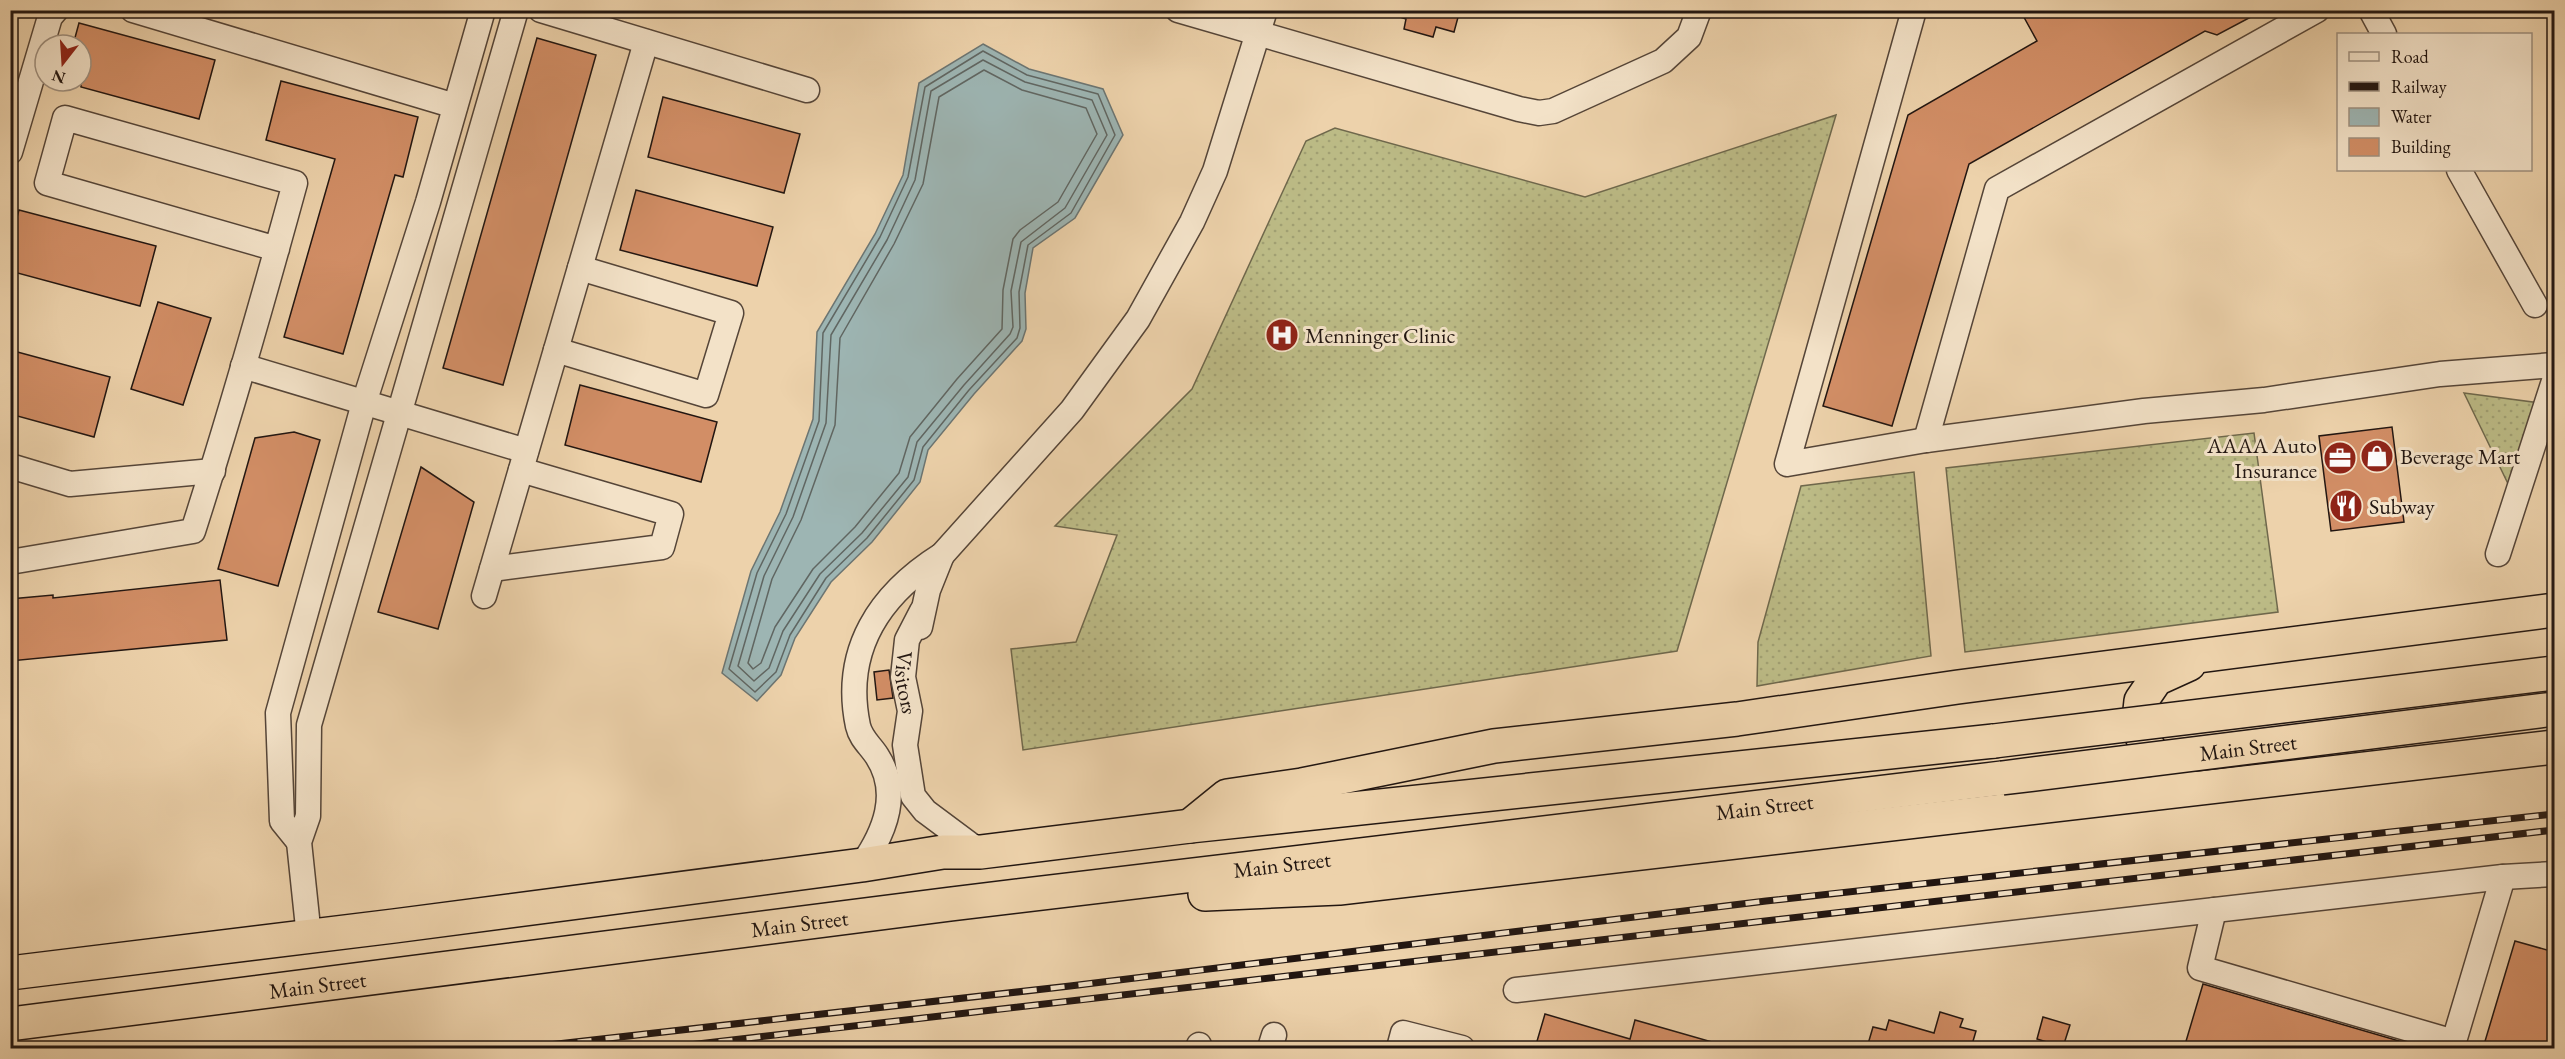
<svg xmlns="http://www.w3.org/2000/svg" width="2565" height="1059" viewBox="0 0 2565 1059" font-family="'EB Garamond',serif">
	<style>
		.grass { fill: url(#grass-dots); stroke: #6f684c; stroke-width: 1.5 }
		.water { fill: #9db5b3; stroke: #6c7572; stroke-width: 1.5 }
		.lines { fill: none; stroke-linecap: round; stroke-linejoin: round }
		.shore { stroke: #606662; stroke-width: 1.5 }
		.building { fill: #d28e66; stroke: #221611; stroke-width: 1.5 }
		.minor-casing { stroke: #554538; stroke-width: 27 }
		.highway-casing { stroke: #221611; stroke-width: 36 }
		.minor { stroke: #f3e2c8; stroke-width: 24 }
		.highway { stroke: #edd2ab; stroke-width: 33 }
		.rail-casing { stroke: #221611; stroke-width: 7 }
		.rail { stroke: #f3e2c8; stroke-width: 4.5; stroke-dasharray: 14; stroke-linecap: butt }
		.highway-bridge-casing { stroke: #221611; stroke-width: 36; stroke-linecap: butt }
		.highway-bridge { stroke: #edd2ab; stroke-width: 33 }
		.labels { text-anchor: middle; stroke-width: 6; stroke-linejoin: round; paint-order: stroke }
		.poi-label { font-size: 22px; fill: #221611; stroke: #f3e2c8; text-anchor: start }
		.street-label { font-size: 22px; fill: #221611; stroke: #f3e2c8 }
	</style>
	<defs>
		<pattern id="grass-dots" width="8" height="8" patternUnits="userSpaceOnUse" patternTransform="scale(1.5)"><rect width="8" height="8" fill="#bcbb86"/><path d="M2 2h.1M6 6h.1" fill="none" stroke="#a1a073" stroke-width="1.8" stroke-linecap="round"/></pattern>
	</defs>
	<rect width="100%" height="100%" fill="#edd2ab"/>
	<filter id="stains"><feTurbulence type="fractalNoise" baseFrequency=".00333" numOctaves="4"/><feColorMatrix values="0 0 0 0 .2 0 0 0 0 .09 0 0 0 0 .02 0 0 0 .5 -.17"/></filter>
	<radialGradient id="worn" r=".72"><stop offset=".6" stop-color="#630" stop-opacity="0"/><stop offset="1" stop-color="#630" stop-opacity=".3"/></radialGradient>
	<g class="grass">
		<polygon points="1836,115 1677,651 1023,750 1011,649 1076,642 1117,535 1055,526 1192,389 1306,141 1335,128 1585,197"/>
		<polygon points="2464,393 2540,403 2513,494"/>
		<polygon points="2254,433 2278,612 1965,652 1946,468"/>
		<polygon points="1914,472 1931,656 1757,686 1758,642 1801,486"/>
	</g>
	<polygon class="water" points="983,44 1029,69 1103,89 1123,135 1075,218 1033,248 1025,293 1026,329 1022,341 974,394 928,450 920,482 872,542 831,582 795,638 781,675 757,701 722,673 751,571 780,512 813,419 817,332 875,234 903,175 919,83"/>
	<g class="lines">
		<g class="shore">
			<polygon points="983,51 1027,75 1098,94 1115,135 1071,213 1028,245 1019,292 1020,328 1017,338 969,390 923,447 914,480 867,538 826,578 790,635 776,672 755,692 729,669 757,573 786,514 819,421 823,333 880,237 908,177 925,87"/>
			<polygon points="983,60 1025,82 1092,100 1107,135 1065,208 1021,242 1011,291 1013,327 1010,334 964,385 917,442 908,477 862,533 820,574 783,631 769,668 754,681 738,666 764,576 793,517 826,423 831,335 887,240 915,180 931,91"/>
			<polygon points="984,70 1022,90 1086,108 1097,134 1058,202 1020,230 1013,239 1003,290 1002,329 957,379 910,437 899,473 855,527 813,569 775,627 761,663 753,669 748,663 772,579 801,520 835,425 840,338 894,244 923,184 939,97"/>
		</g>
	</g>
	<g class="building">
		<polygon points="1395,10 1460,10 1454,32 1436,27 1433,37 1404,29 1406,19 1394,15"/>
		<polygon points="2020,10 2264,10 2217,35 2205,31 1969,164 1892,426 1823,406 1908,115 2037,41"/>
		<polygon points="79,23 215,60 199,119 81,87 81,45 73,45"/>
		<polygon points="537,38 596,55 503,385 443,368"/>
		<polygon points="281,81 418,117 403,177 395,175 343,354 284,337 335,159 266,140"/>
		<polygon points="663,97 800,134 784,193 648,157"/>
		<polygon points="636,190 773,227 757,286 620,250"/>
		<polygon points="19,210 156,246 140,306 10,271 10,242"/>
		<polygon points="158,302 211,318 183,405 131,389"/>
		<polygon points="10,350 110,377 94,437 10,414"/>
		<polygon points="580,385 717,422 701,482 565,445"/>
		<polygon points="2392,427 2404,522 2331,531 2319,436"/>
		<polygon points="294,432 320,440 278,586 218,569 255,438"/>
		<polygon points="421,467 474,502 438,629 378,612"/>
		<polygon points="220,580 227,640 10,661 10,599 53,595 53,598"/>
		<polygon points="889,670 893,698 877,700 874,672"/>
		<polygon points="2515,941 2554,952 2554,1048 2483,1048"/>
		<polygon points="2203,984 2413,1045 2413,1048 2184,1048"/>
		<polygon points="1940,1012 1963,1019 1960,1027 1976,1031 1971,1048 1882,1048 1868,1044 1873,1027 1886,1030 1889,1020 1934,1033"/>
		<polygon points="1545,1014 1630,1039 1635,1020 1719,1044 1718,1048 1535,1048"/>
		<polygon points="2043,1017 2070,1025 2063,1047 2037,1039"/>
	</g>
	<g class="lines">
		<g class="minor-casing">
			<g id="minor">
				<polyline points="133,10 455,106"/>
				<polyline points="541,10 807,90"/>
				<polyline points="1178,10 1519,109 1539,113 1553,111 1663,61 1689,37 1699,10"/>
				<polyline points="1914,10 1787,464 1926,440 2144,411 2264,400 2440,374 2554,365"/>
				<polyline points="2371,10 2384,34"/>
				<polyline points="10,152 50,17 56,10"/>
				<polyline points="2459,170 2535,305"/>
				<polyline points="556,350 706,395 731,313 580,268"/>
				<polyline points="243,366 526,451"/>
				<polyline points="1926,440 1997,189 2317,10"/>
				<polyline points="10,466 70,484 213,471"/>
				<polyline points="2498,554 2554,381"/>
				<path d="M 10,562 L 193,531 C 230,416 263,300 295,183 L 65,118 L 47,183 L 277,249"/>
				<polyline points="492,569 662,547 671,514 521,470"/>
				<polyline points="484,596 646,42"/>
				<path id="s1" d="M 922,611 L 907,640 L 903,677 L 910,711 L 905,745 L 913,796 L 925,811 L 980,852"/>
				<polyline points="920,627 928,590 942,555"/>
				<polyline points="299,842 282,821 278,713 364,403 428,202 483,10"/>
				<path d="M 862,865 C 885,832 901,793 877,756 C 870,745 861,739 858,726 C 842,650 880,594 942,555 L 1072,410 L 1138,319 L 1192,222 L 1215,171 L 1265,10"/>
				<polyline points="2214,910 2200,968 2454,1042"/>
				<polyline points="309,937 299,842 308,816 309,725 516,10"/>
				<polyline points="1516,990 2503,877 2554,874"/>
				<polyline points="1198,1048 1199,1045"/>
				<polyline points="1270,1048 1274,1035"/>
				<polyline points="1399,1048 1403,1033 1462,1048"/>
				<polyline points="2452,1048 2503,877"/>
			</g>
		</g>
		<g class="highway-casing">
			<g id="highway">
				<polyline points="2179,773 2152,754 2138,729 2141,701 2156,679 2189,664"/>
				<polyline points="1190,826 1227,796 1302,785 1494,746 1737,719 1958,687 2554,610"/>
				<polyline points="1205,894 1339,888 2554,747"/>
				<polyline points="10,973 394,926 862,865 943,852 980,852 1190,826 1994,741"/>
				<path id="s2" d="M 10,1024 L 951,904 L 2002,778"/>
			</g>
		</g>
		<use href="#minor" class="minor"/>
		<use href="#highway" class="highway"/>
		<g class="rail-casing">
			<g id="rail">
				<polyline points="522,1048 1070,986 1766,901 2554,814"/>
				<polyline points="663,1048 2554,830"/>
			</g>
		</g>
		<use href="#rail" class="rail"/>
		<g class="highway-bridge-casing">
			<g id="highway-bridge">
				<polyline points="1994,741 2554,673"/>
				<path id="s3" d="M 2002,778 L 2554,709"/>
			</g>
		</g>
		<use href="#highway-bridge" class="highway-bridge"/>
	</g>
	<defs>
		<g id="hospital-disc" transform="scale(1.725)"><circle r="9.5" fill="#8f2418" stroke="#f3e2c8"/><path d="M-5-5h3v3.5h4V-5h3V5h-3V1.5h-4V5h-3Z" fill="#fff"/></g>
		<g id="shop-disc" transform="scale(1.725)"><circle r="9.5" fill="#8f2418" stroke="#f3e2c8"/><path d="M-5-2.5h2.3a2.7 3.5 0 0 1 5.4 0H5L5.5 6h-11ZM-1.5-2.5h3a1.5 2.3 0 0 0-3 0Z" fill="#fff"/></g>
		<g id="office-disc" transform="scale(1.725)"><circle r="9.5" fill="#8f2418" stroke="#f3e2c8"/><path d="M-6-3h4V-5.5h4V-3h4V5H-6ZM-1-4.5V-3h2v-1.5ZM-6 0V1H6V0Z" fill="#fff"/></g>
		<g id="restaurant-disc" transform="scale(1.725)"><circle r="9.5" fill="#8f2418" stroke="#f3e2c8"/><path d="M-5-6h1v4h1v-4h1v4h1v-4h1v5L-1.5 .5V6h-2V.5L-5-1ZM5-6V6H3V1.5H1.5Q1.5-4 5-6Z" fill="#fff"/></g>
	</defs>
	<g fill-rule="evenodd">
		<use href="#hospital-disc" x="1282" y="335"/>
		<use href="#shop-disc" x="2377" y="456"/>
		<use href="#office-disc" x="2340" y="458"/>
		<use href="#restaurant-disc" x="2346" y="506"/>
	</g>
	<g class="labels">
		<g class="poi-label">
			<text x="1305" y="343">Menninger Clinic</text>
			<text x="2317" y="453" text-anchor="end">AAAA Auto<tspan x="2317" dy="25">Insurance</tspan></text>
			<text x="2400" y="464">Beverage Mart</text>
			<text x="2369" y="514">Subway</text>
		</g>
		<g class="street-label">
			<text dy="8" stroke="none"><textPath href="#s1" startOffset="76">Visitors</textPath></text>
			<text dy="8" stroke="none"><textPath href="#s3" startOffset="248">Main Street</textPath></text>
			<text dy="8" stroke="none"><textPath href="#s2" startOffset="1768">Main Street</textPath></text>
			<text dy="8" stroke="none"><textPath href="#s2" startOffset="1282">Main Street</textPath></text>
			<text dy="8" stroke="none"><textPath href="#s2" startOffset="796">Main Street</textPath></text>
			<text dy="8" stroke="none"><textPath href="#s2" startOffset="310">Main Street</textPath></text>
		</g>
	</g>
	<rect width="2565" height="1059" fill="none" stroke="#edd2ab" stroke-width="36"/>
	<rect x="12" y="12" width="2541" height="1035" fill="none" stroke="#221611" stroke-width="3"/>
	<rect x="18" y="18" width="2529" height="1023" fill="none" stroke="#221611" stroke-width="1.5"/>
	<rect x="2337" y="33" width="195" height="138" fill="#f3e2c8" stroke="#9f907f" stroke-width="1.5"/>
	<rect x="2349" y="52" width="30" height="9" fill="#f3e2c8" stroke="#9f907f" stroke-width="1.5"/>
	<text x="2391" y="63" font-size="18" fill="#221611">Road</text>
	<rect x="2349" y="82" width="30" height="9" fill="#221611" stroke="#9f907f" stroke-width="1.5"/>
	<text x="2391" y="93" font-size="18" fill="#221611">Railway</text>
	<rect x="2349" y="108" width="30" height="18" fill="#9db5b3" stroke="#9f907f" stroke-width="1.5"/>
	<text x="2391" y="123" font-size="18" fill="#221611">Water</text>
	<rect x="2349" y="138" width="30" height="18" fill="#d28e66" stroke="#9f907f" stroke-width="1.5"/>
	<text x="2391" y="153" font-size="18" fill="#221611">Building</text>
	<g transform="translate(63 63) rotate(197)"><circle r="28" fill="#f3e2c8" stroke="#9f907f" stroke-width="1.5"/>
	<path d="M0-4.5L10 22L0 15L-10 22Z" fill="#8f2418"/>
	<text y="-9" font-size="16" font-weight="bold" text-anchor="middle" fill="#221611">N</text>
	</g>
	<rect width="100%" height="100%" filter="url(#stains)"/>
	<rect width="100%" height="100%" fill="url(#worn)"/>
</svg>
